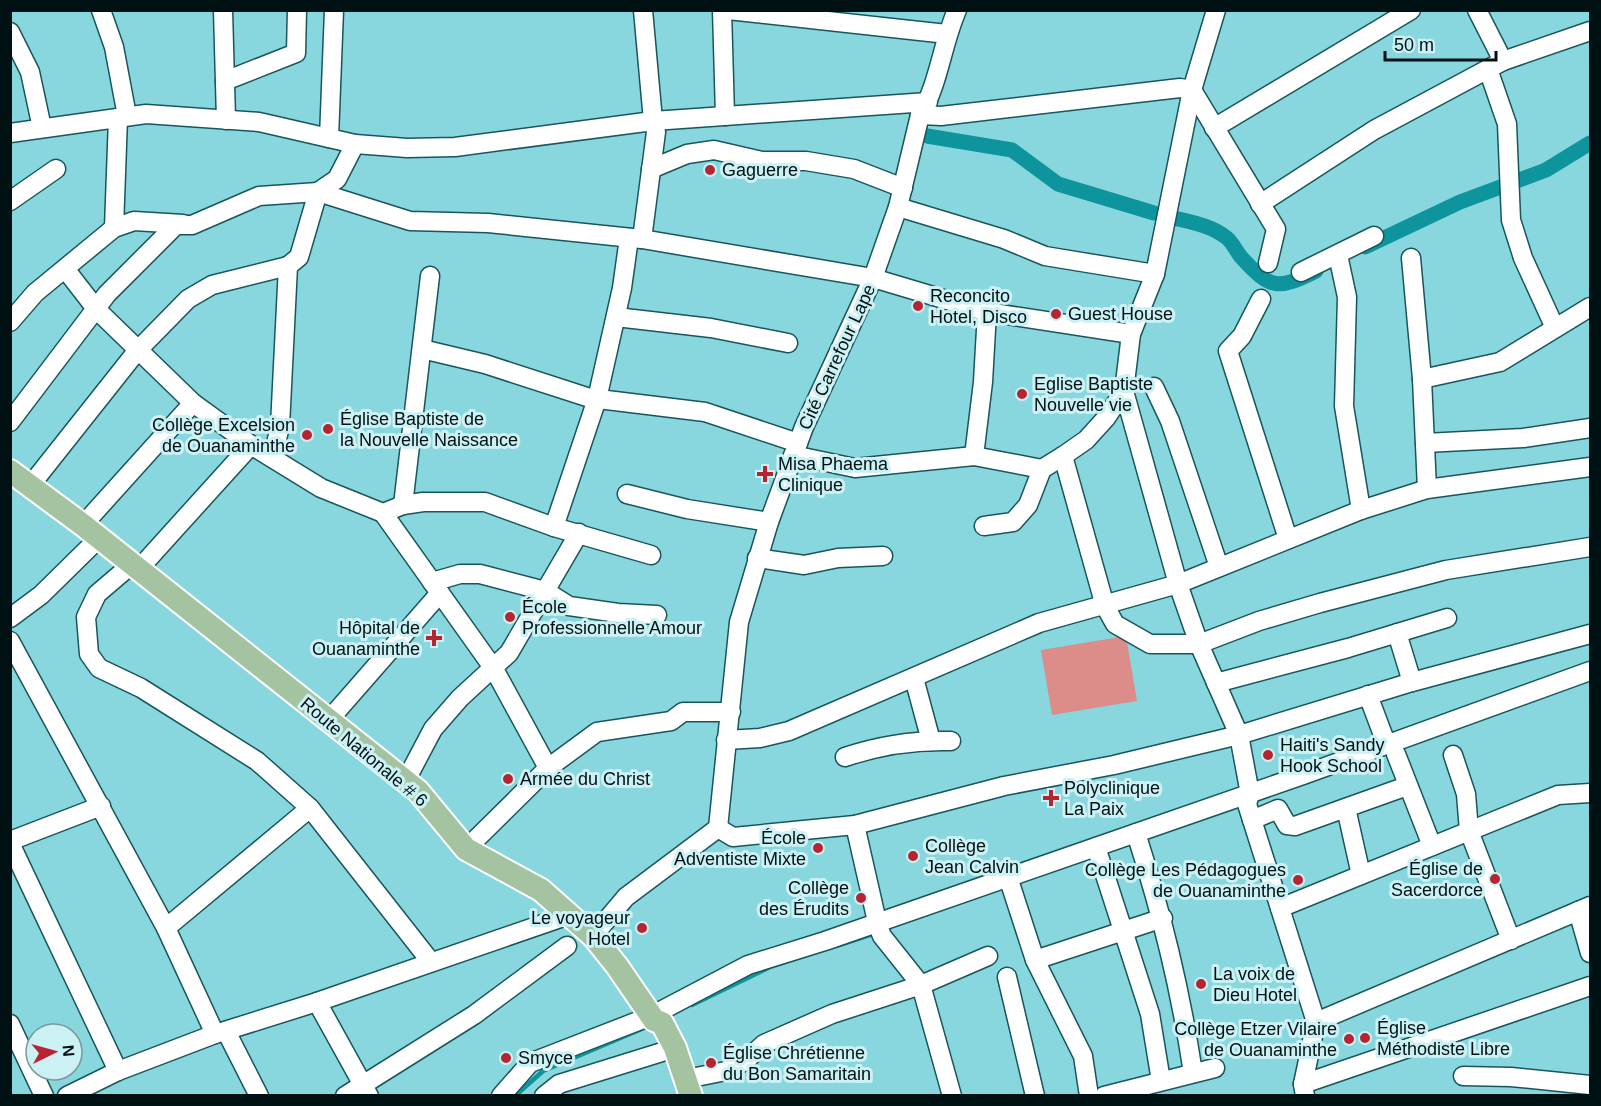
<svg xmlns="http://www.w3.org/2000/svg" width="1601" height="1106" viewBox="0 0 1601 1106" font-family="Helvetica,sans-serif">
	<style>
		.green { fill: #dc8c89 }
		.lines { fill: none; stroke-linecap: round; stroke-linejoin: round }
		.stream { stroke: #0d949d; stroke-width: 4.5 }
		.canal { stroke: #0d949d; stroke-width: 15 }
		.minor-casing { stroke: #17565b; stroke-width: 21 }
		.major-casing { stroke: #fff; stroke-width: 26 }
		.minor { stroke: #fff; stroke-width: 18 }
		.major { stroke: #a4c3a1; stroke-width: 22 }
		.poi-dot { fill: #b52430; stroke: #cbf1f4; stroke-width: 2 }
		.labels { text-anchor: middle; stroke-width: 6; stroke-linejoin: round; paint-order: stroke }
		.poi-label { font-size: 18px; fill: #001114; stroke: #cbf1f4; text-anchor: start }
		.street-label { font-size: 18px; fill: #001114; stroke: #cbf1f4 }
	</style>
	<rect width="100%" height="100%" fill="#89d7de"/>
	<polygon class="green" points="1126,636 1137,701 1052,715 1041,650"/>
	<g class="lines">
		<g class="stream">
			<polyline points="836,946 876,933"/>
			<polyline points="692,1005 768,968"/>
			<polyline points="515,1096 543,1071 644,1028"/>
		</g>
		<g class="canal">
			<polyline points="927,136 1012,150 1058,184 1154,213"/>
			<path d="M 1170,217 C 1190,222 1211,225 1227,238 C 1233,243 1236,251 1241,257 C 1271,290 1278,290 1316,271"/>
			<polyline points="1365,247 1460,202 1546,170 1590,143"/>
		</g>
		<g class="minor-casing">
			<g id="minor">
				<polyline points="101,10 114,47 127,116"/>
				<polyline points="223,10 226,120"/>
				<polyline points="722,10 725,116"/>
				<polyline points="728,10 947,34"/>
				<polyline points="1216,10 1192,90 1155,274 1131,334 1124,391 1106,418 1086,440 1063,456 1105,606 1115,624 1150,644 1199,644 1259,621 1320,603 1446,570 1590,547"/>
				<polyline points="1477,10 1503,61 1590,31"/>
				<polyline points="10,32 30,72 42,128"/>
				<polyline points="1488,69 1507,124 1511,220 1523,258 1555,328"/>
				<polyline points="225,81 296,53 297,10"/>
				<polyline points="920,115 941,116 1180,88 1192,90 1276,229 1268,263"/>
				<polyline points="1214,128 1411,10"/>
				<polyline points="10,133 146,114 259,122 355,144 407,148 455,147 653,121 928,102"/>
				<polyline points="329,138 334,10"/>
				<polyline points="651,169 687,154 714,150 762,161 806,161 854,169 903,188"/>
				<polyline points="10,201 56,169"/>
				<polyline points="1260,204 1374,130 1503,61"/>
				<polyline points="898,207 1004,239 1045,256 1155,274"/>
				<polyline points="114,228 118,118"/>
				<polyline points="642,239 656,132 653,121 643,10"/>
				<polyline points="1338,255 1347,297 1344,406 1361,510"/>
				<polyline points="1411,258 1422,379 1427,489"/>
				<polyline points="66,270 97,310 193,403 83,525"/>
				<polyline points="1301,272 1374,236"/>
				<polyline points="1261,299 1242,336 1228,351 1288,539"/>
				<polyline points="616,317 711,328 788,343"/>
				<polyline points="10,322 35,293 114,228 134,221 183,224"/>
				<polyline points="422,349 485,364 590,398 705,412 798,443"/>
				<polyline points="1422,379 1500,362 1590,307"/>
				<polyline points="1154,387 1170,421 1219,567"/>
				<polyline points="1124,391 1178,584 1199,644 1239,735 1250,794 1247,804 1316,1022 1303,1084 1305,1096"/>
				<polyline points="193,403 251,445 321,488 383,513 403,505 423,502 485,502 554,527 651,555"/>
				<polyline points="10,422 107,294 176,225 192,225 259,196 318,192 410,221 488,223 642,239 873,278 987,312 1131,334"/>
				<polyline points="1425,443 1523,438 1590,428"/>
				<polyline points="793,455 855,468 974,456 1042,469 1063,456"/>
				<polyline points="974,456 983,382 987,312"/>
				<polyline points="273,457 280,426 288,266 299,257 318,192 337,179 355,144"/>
				<polyline points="30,486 137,351 188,299 212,285 288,266"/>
				<polyline points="627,494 687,509 769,522"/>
				<polyline points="403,505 430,276"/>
				<polyline points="383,513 494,669 548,768"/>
				<polyline points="984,526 1013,522 1028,505 1042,469"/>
				<polyline points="554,527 597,399 622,288 629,238"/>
				<polyline points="757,558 804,565 838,558 883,556"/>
				<polyline points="131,565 97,594 86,617 89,654 99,668 141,688 257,761 310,808 166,928"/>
				<polyline points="138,570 251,445"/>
				<polyline points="432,582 460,574 480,574 545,591 569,606 618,613 657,615"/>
				<polyline points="10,618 41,595 98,539"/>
				<polyline points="1397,633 1412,682"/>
				<polyline points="10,641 166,928 215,1034"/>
				<polyline points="914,678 931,741"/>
				<polyline points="1216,683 1348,648 1447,618"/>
				<polyline points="1368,695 1386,743"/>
				<polyline points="328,721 440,593"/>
				<polyline points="726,740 760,738 789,731 1039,623 1178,584 1361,510 1427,489 1590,467"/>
				<polyline points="1396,754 1432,846"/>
				<polyline points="1453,755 1466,794 1469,831 1511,940"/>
				<path d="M 845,757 C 880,745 914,740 951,741"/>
				<polyline points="405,782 433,729 460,698 509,653 579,533"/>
				<polyline points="310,808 431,962"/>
				<polyline points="1346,808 1361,875"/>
				<polyline points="1252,820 1278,809 1287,825 1295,826 1407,786"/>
				<polyline points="855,825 878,926 882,936 921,985 952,1096"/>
				<polyline points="718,828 733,837 855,825 1004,786 1114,765 1239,735 1412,682 1590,634"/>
				<path d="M 1136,833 C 1162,915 1180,987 1193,1073"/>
				<polyline points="10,841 101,806"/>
				<polyline points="10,843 118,1071"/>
				<polyline points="1096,847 1150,1014 1161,1081"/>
				<polyline points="466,849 548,768 597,732 671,721 683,712 731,712"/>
				<polyline points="1008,877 1035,960 1083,1056 1089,1096"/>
				<polyline points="1280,908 1558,795 1590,793"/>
				<polyline points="1578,911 1590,953"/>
				<path d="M 593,936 L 626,897 L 718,828 L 739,622 L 769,522 L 804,427 L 873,278 L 898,207 L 920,115 C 939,84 942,44 957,10"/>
				<polyline points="1035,960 1163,918"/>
				<polyline points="1007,977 1035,1096"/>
				<polyline points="317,1002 369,1096"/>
				<polyline points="1316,1022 1590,906"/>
				<polyline points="10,1024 44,1096"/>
				<polyline points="226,1031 259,1096"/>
				<polyline points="1463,1076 1511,1077 1590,1085"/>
				<polyline points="686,1079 726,1071 745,1061 764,1044 832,1014 921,985 988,956"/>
				<polyline points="1303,1084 1590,986"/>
				<polyline points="67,1096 118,1071 215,1034 317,1002 569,915"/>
				<polyline points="345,1096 474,1015 567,946"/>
				<polyline points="501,1096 530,1063 651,1016 748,965 825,941 1303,775 1590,671"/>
				<polyline points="544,1096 559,1084 675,1048"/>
				<polyline points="1104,1096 1215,1068"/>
			</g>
		</g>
		<g class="major-casing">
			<polyline id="major" points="10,471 83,525 418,791 466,849 541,890 593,936 617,966 654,1020 662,1023 675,1048 691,1096"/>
		</g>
		<use href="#minor" class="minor"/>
		<use href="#major" class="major"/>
	</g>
	<g class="poi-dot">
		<circle cx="710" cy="170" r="6"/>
		<circle cx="918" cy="306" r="6"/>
		<circle cx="1056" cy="314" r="6"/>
		<circle cx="1022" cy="394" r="6"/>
		<circle cx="328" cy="429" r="6"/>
		<circle cx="307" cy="435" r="6"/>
		<path d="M762 465h6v6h6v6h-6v6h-6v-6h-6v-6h6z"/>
		<circle cx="510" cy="617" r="6"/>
		<path d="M431 629h6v6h6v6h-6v6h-6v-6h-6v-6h6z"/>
		<circle cx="1268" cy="755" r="6"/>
		<circle cx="508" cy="779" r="6"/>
		<path d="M1048 789h6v6h6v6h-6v6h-6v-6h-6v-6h6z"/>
		<circle cx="818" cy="848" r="6"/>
		<circle cx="913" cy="856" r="6"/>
		<circle cx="1495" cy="879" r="6"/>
		<circle cx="1298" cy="880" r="6"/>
		<circle cx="861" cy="898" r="6"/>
		<circle cx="642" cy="928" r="6"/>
		<circle cx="1201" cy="984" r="6"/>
		<circle cx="1365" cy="1038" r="6"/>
		<circle cx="1349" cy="1039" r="6"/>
		<circle cx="506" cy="1058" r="6"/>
		<circle cx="711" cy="1063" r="6"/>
	</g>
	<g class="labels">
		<g class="poi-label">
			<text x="722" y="176">Gaguerre</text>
			<text x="930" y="302">Reconcito<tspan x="930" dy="21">Hotel, Disco</tspan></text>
			<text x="1068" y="320">Guest House</text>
			<text x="1034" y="390">Eglise Baptiste<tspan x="1034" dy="21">Nouvelle vie</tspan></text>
			<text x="340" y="425">Église Baptiste de<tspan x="340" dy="21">la Nouvelle Naissance</tspan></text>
			<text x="295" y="431" text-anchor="end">Collège Excelsion<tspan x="295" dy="21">de Ouanaminthe</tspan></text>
			<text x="778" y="470">Misa Phaema<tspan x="778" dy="21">Clinique</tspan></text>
			<text x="522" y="613">École<tspan x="522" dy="21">Professionnelle Amour</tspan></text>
			<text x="420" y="634" text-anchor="end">Hôpital de<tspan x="420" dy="21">Ouanaminthe</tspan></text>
			<text x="1280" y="751">Haiti's Sandy<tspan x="1280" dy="21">Hook School</tspan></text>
			<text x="520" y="785">Armée du Christ</text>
			<text x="1064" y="794">Polyclinique<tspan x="1064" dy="21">La Paix</tspan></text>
			<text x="806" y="844" text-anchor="end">École<tspan x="806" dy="21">Adventiste Mixte</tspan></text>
			<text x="925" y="852">Collège<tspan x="925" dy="21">Jean Calvin</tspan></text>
			<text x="1483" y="875" text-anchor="end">Église de<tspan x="1483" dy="21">Sacerdorce</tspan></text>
			<text x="1286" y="876" text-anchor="end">Collège Les Pédagogues<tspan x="1286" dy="21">de Ouanaminthe</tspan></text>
			<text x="849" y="894" text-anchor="end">Collège<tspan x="849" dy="21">des Érudits</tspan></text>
			<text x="630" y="924" text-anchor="end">Le voyageur<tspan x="630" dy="21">Hotel</tspan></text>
			<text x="1213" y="980">La voix de<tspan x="1213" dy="21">Dieu Hotel</tspan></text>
			<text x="1377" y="1034">Église<tspan x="1377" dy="21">Méthodiste Libre</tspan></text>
			<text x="1337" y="1035" text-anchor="end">Collège Etzer Vilaire<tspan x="1337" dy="21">de Ouanaminthe</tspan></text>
			<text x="723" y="1059">Église Chrétienne<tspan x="723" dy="21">du Bon Samaritain</tspan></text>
			<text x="518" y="1064">Smyce</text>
		</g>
		<g class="street-label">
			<text transform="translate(837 357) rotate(-65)" y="6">Cité Carrefour Lape</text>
			<text transform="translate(364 752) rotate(40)" y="6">Route Nationale # 6</text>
		</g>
	</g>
	<rect width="1601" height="1106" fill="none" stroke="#001114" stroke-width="24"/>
	<g transform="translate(54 1052) rotate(85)"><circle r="28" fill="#cbf1f4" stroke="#7a979a" stroke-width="1.5"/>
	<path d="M0-4.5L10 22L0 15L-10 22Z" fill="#b52430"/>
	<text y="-9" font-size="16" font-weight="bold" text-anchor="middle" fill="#001114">N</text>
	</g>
	<path d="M1385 51v9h111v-9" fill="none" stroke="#001114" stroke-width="3"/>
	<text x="1394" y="51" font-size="18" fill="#001114" stroke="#cbf1f4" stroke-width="4.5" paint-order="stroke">50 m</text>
</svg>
